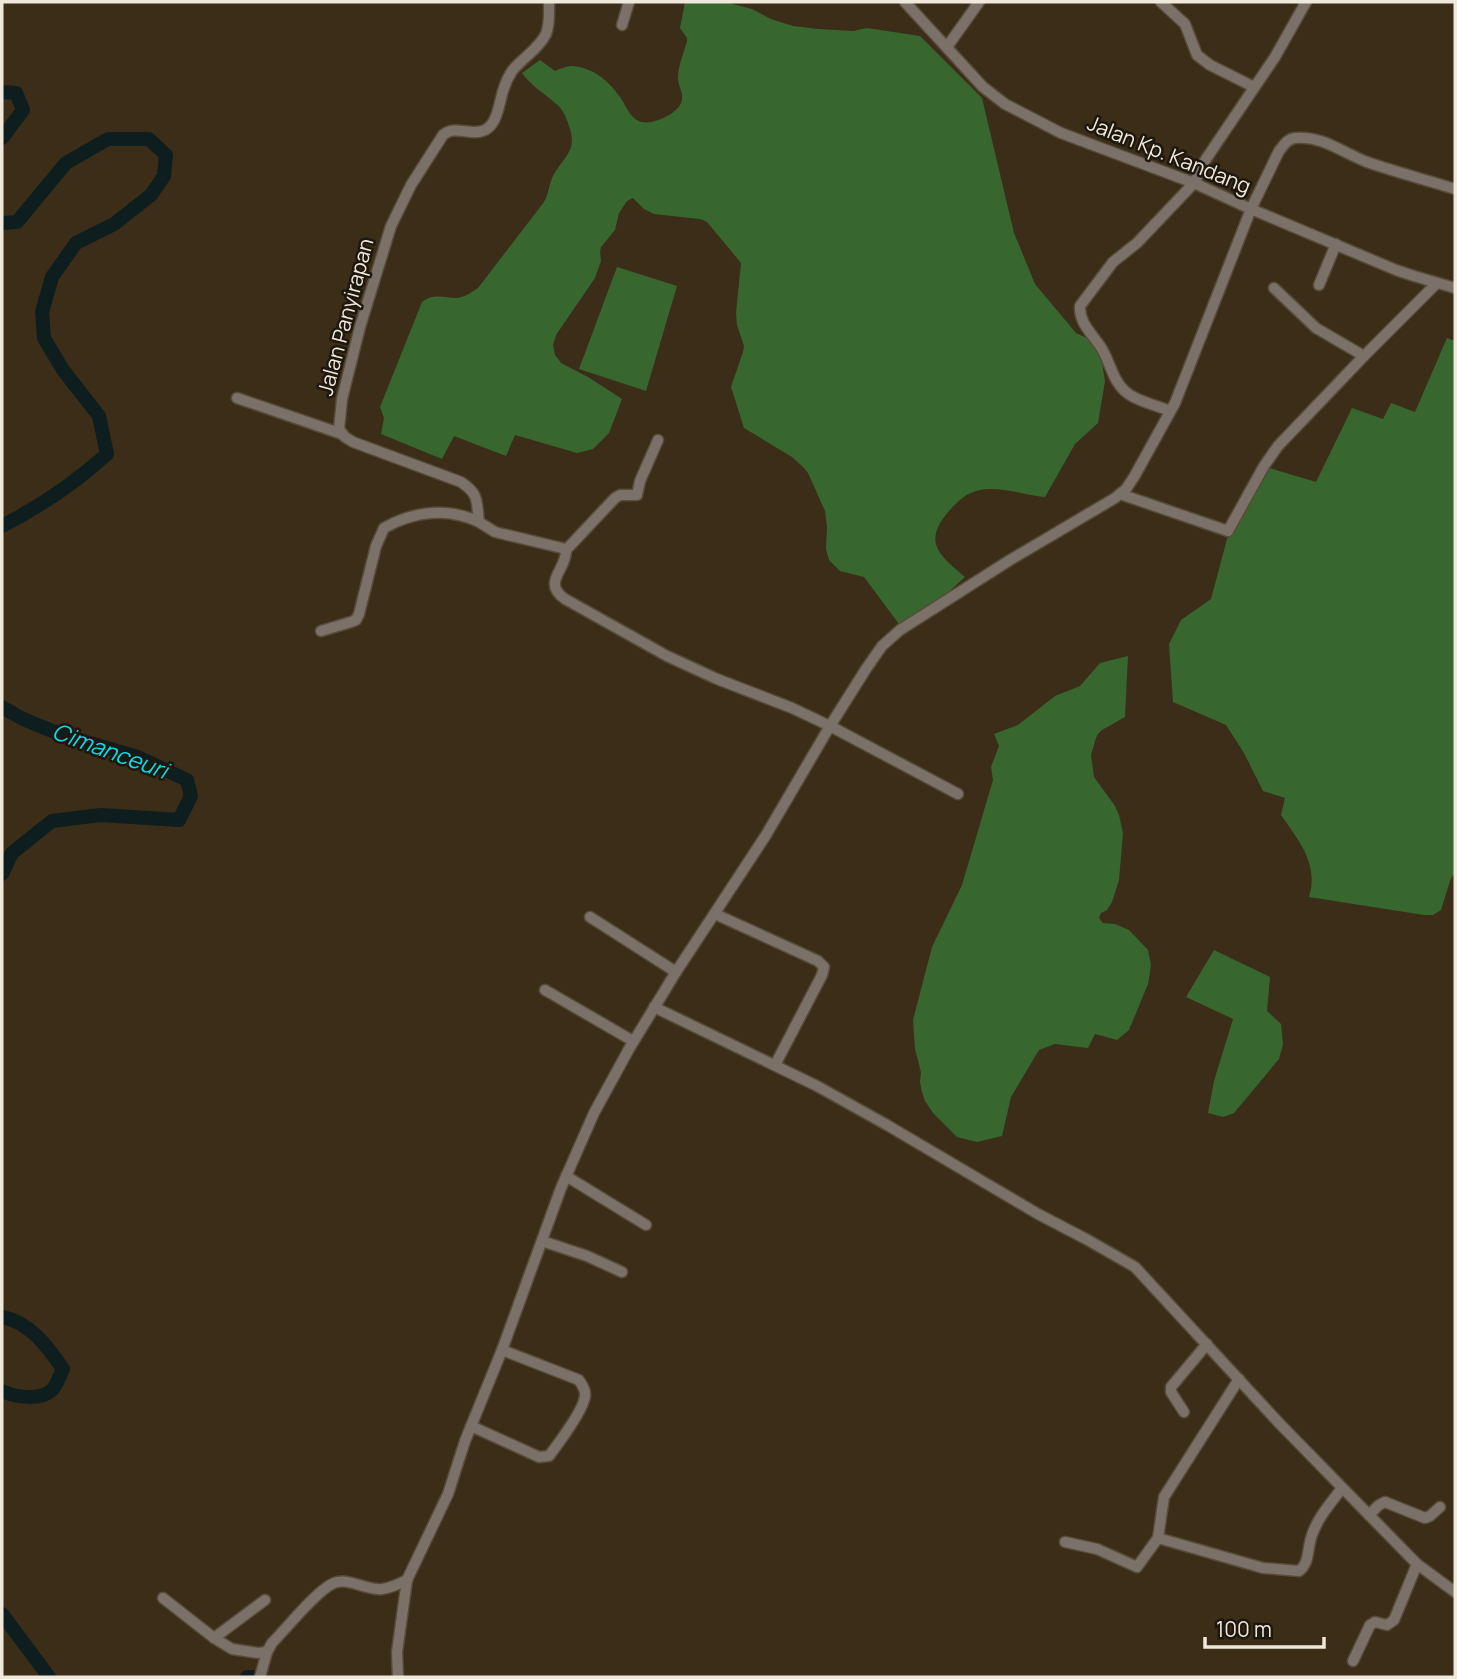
<svg xmlns="http://www.w3.org/2000/svg" width="1457" height="1679" viewBox="0 0 1457 1679" font-family="Manrope,sans-serif">
	<style>
		.green { fill: #37672f }
		.lines { fill: none; stroke-linecap: round; stroke-linejoin: round }
		.river { stroke: #0e1e1f; stroke-width: 14 }
		.minor-casing { stroke: #584b37; stroke-width: 13 }
		.minor { stroke: #7b7169; stroke-width: 10 }
		.labels { text-anchor: middle; stroke-width: 5; stroke-linejoin: round; paint-order: stroke }
		.street-label { font-size: 21px; fill: #f1e8dc; stroke: #1d170e }
		.water-label { font-size: 23px; font-style: italic; fill: #0bdae9; stroke: #1d170e }
	</style>
	<rect width="100%" height="100%" fill="#3b2d18"/>
	<g class="green">
		<path d="M 685,2 L 725,2 L 752,9 L 771,19 L 793,26 L 818,29 L 853,31 L 867,28 L 920,36 L 982,98 L 1014,233 L 1035,284 L 1076,333 L 1091,340 L 1100,351 L 1105,381 L 1098,423 L 1075,444 L 1045,497 C 1025,495 999,486 980,490 C 966,493 959,500 949,511 C 922,542 939,555 965,577 L 942,598 L 899,624 L 864,577 L 840,571 L 829,560 L 826,549 L 827,527 L 825,511 L 808,473 L 803,467 L 792,457 L 744,428 L 731,387 L 743,352 L 744,346 L 737,325 L 736,313 L 741,263 L 707,222 L 700,219 L 654,214 L 644,209 L 633,198 L 627,201 L 619,213 L 615,230 L 601,247 L 600,252 L 601,261 L 595,278 L 556,335 L 553,345 L 555,355 L 561,363 L 588,377 L 622,399 L 609,433 L 593,449 L 577,453 L 515,435 L 506,456 L 454,436 L 442,459 L 381,434 L 384,418 L 380,407 L 422,302 C 434,293 444,298 457,298 C 465,297 472,292 478,288 L 544,202 C 549,193 549,184 553,176 C 564,156 578,151 569,126 C 566,117 563,109 555,103 C 544,93 531,86 522,73 L 540,60 L 555,71 C 559,69 565,67 570,66 C 593,66 611,83 622,100 C 626,107 631,118 639,121 C 650,127 682,113 682,99 C 683,92 678,85 678,78 C 678,66 684,52 687,41 L 687,38 L 680,28 Z"/>
		<polygon points="617,267 677,286 646,391 579,369"/>
		<path d="M 1447,338 L 1455,341 L 1455,873 L 1451,878 L 1441,910 L 1433,915 L 1424,915 L 1309,897 C 1319,864 1299,841 1281,815 L 1285,798 L 1263,791 L 1244,753 L 1226,725 L 1173,702 L 1169,644 L 1181,620 L 1211,599 L 1231,524 L 1266,467 L 1316,482 L 1352,408 L 1383,419 L 1391,403 L 1415,412 Z"/>
		<polygon points="1128,656 1125,717 1102,730 1098,734 1096,738 1091,755 1094,777 1115,806 1119,815 1123,833 1119,880 1112,902 1107,910 1101,913 1099,918 1103,923 1115,924 1129,930 1148,950 1151,965 1148,984 1129,1030 1117,1040 1095,1034 1088,1048 1055,1044 1039,1050 1011,1097 1002,1136 977,1142 957,1137 933,1113 925,1101 922,1092 920,1082 921,1072 915,1049 913,1020 932,947 962,885 993,780 991,767 999,746 994,734 1018,725 1055,696 1080,686 1100,663"/>
		<polygon points="1214,950 1270,977 1267,1011 1281,1024 1283,1044 1279,1059 1234,1113 1223,1117 1208,1113 1214,1081 1233,1019 1186,997"/>
	</g>
	<g class="lines">
		<g class="river">
			<polyline points="2,92 16,93 23,110 2,138"/>
			<path d="M 2,223 L 17,222 L 66,163 L 108,139 L 149,139 L 166,155 L 164,176 L 151,195 L 114,224 L 76,243 L 52,277 L 42,312 L 44,338 L 63,370 L 99,416 L 107,454 C 75,483 41,506 2,526"/>
			<polyline points="2,707 23,719 62,735 138,757 187,780 191,796 179,820 101,815 52,821 12,853 2,874"/>
			<path d="M 2,1317 C 30,1322 48,1347 63,1369 C 60,1375 57,1385 52,1390 C 40,1401 15,1397 2,1391"/>
			<polyline points="2,1614 49,1677"/>
			<polyline points="247,1677 253,1677"/>
		</g>
		<g class="minor-casing">
			<g id="minor">
				<path d="M 549,2 C 549,12 550,24 546,34 C 538,50 522,58 512,71 C 508,77 505,84 503,91 C 499,103 498,123 485,130 C 471,137 455,124 443,135 L 411,185 L 391,226 L 360,327 L 342,399 L 339,429 L 345,437 L 353,442 L 461,482 C 480,495 476,501 479,522 L 495,532 L 562,548 L 566,550 C 567,570 541,582 565,599 L 667,656 L 717,679 L 792,708 L 830,726 L 958,794"/>
				<polyline points="905,2 983,87 1005,104 1061,133 1194,183 1251,209 1396,270 1414,276 1455,288"/>
				<polyline points="1161,2 1185,24 1197,55 1210,65 1254,87"/>
				<polyline points="622,25 629,2"/>
				<polyline points="947,47 979,2"/>
				<polyline points="1319,285 1336,244"/>
				<polyline points="1274,288 1316,328 1364,356"/>
				<polyline points="237,398 342,434"/>
				<path d="M 1170,411 C 1158,406 1141,402 1130,395 C 1113,384 1111,364 1102,349 C 1093,334 1079,324 1080,306 L 1113,262 L 1137,243 L 1194,183 L 1206,159 L 1275,57 L 1306,2"/>
				<polyline points="1120,494 1228,531 1264,466 1278,446 1364,356 1437,283"/>
				<polyline points="566,550 615,498 620,495 637,495 640,481 658,440"/>
				<path d="M 321,631 L 351,622 L 356,620 L 359,614 L 376,546 L 384,528 C 414,511 448,507 479,522"/>
				<polyline points="715,914 818,961 824,967 822,975 775,1065"/>
				<polyline points="590,917 676,972"/>
				<polyline points="545,990 633,1041"/>
				<polyline points="654,1007 817,1086 887,1125 1038,1214 1086,1239 1135,1267 1279,1423 1417,1564 1455,1592"/>
				<polyline points="566,1176 646,1225"/>
				<polyline points="542,1241 587,1256 622,1272"/>
				<polyline points="1184,1412 1171,1392 1171,1387 1207,1344"/>
				<path d="M 471,1426 L 539,1457 L 549,1456 C 558,1444 584,1410 585,1396 C 586,1390 582,1385 579,1380 L 502,1350"/>
				<polyline points="1369,1515 1379,1505 1385,1502 1425,1518 1430,1516 1440,1507"/>
				<path d="M 1158,1538 L 1263,1568 L 1299,1571 C 1310,1563 1307,1548 1312,1535 C 1318,1517 1331,1503 1342,1488"/>
				<polyline points="1065,1542 1097,1549 1137,1567 1158,1538 1164,1497 1239,1379"/>
				<polyline points="163,1598 214,1638 232,1649 258,1653 267,1652"/>
				<polyline points="214,1638 265,1600"/>
				<polyline points="1353,1661 1370,1625 1375,1622 1387,1625 1394,1620 1417,1564"/>
				<path d="M 260,1677 L 267,1652 L 272,1643 C 286,1629 318,1589 334,1583 C 349,1577 366,1591 382,1589 C 391,1588 399,1584 407,1580"/>
				<path d="M 398,1677 L 397,1652 L 407,1580 L 448,1494 L 465,1441 L 502,1350 L 561,1188 L 594,1113 L 629,1049 L 676,972 L 766,835 L 830,726 L 866,669 L 882,646 L 900,630 L 1010,560 L 1115,498 L 1126,489 L 1134,477 L 1175,403 L 1251,209 L 1279,151 C 1284,145 1287,139 1295,138 C 1322,135 1343,153 1367,162 C 1396,172 1426,180 1455,189"/>
			</g>
		</g>
		<use href="#minor" class="minor"/>
	</g>
	<g class="labels">
		<g class="street-label">
			<text transform="translate(1169 155) rotate(22)" y="7">Jalan Kp. Kandang</text>
			<text transform="translate(346 317) rotate(-75)" y="7">Jalan Panyirapan</text>
		</g>
		<g class="water-label">
			<text transform="translate(110 751) rotate(20)" y="8">Cimanceuri</text>
		</g>
	</g>
	<rect width="1457" height="1679" fill="none" stroke="#f1e8dc" stroke-width="7"/>
	<path d="M1205 1637v10h119v-10" fill="none" stroke="#f1e8dc" stroke-width="3.5"/>
	<text x="1216" y="1637" font-size="21" fill="#f1e8dc" stroke="#1d170e" stroke-width="5" paint-order="stroke">100 m</text>
</svg>
